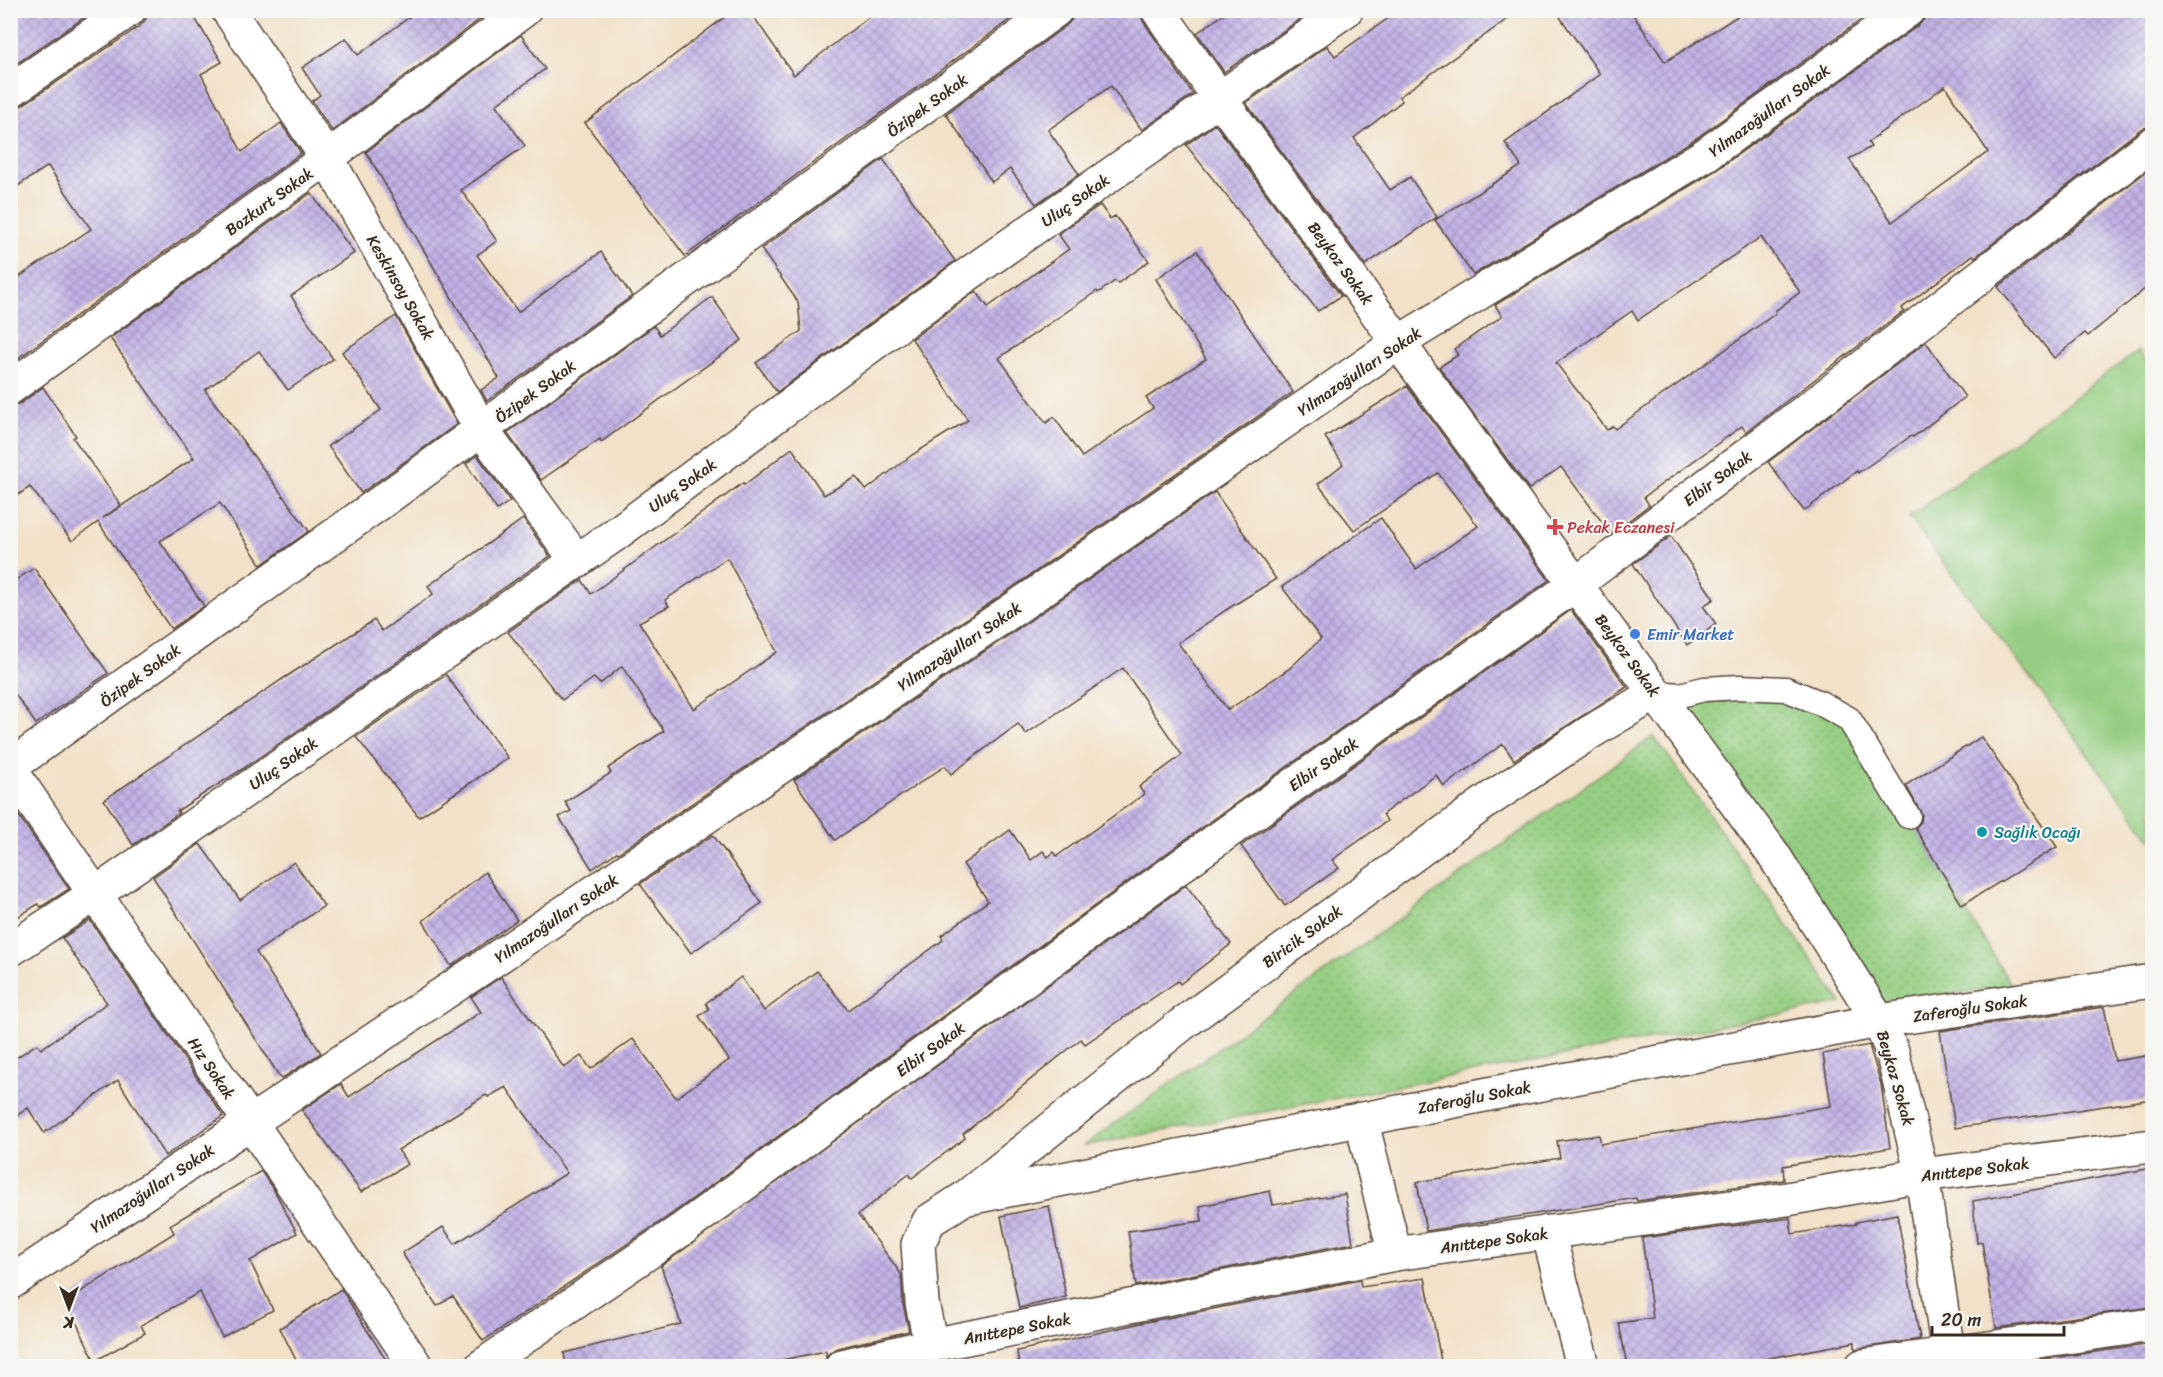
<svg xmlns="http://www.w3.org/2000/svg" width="2163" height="1377" viewBox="0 0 2163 1377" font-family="Sriracha,sans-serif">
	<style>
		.green { fill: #95ce82; stroke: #687c50; stroke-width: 1.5 }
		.park { fill: url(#park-dots); stroke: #687c50; stroke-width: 1.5 }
		.building { fill: url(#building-cross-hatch); fill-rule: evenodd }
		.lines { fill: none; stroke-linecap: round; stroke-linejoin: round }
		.lane-casing { stroke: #564538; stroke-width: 27 }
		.street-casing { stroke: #564538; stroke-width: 36 }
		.secondary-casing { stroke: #564538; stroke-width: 36 }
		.lane { stroke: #fff; stroke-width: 24 }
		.street { stroke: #fff; stroke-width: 33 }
		.secondary { stroke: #fff; stroke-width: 33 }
		.health-dot { fill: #e0444e; stroke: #f6f6f2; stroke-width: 2 }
		.shop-dot { fill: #3f7fe0; stroke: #f6f6f2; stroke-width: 2 }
		.culture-dot { fill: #0f9aa8; stroke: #f6f6f2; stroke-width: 2 }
		.labels { text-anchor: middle; stroke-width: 4.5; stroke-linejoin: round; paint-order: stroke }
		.street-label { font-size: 16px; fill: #3b2a1e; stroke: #f6f6f2 }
		.health-label { font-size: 16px; fill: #be3a42; stroke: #f6f6f2; text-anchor: start }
		.shop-label { font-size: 16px; fill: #366cbe; stroke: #f6f6f2; text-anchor: start }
		.culture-label { font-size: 16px; fill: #0d838f; stroke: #f6f6f2; text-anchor: start }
	</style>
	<defs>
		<pattern id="park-dots" width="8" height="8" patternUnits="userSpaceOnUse" patternTransform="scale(1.5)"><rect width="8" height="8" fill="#95ce82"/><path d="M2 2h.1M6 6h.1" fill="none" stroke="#81b170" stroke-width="1.8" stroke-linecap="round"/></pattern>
		<pattern id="building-cross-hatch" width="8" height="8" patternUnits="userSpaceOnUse" patternTransform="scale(1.5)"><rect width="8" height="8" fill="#c3b3e8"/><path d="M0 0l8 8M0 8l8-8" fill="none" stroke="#a092bb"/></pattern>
	</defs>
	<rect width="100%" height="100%" fill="#f6f6f2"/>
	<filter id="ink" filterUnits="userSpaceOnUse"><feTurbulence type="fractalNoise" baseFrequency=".0167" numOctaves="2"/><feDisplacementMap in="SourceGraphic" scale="12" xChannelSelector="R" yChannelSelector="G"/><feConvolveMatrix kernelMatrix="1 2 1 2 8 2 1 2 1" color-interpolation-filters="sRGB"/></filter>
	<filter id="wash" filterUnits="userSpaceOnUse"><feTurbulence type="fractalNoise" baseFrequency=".008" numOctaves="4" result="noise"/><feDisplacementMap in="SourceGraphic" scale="24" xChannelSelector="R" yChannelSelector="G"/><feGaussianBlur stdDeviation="1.35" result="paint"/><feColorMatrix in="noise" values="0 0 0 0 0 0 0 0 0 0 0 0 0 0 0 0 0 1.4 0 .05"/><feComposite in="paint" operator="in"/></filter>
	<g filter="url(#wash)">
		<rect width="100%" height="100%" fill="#f2e1c8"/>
		<polygon class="green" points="2138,351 2152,370 2152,840 1909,517"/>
		<g class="park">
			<polygon points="1740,687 1849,719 2012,986 1870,1006 1656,693"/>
			<polygon points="1654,736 1842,1003 1083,1146"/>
		</g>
		<g id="blocks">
			<g class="building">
				<polygon points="10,10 95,10 10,68"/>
				<polygon points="147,10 190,10 222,62 201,74 242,152 281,123 301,153 10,364 10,283 91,229 48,166 10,191 10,110 21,106 140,26 146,19"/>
				<polygon points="419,10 492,10 332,131 312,101 320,95 302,68 346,38 358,55"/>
				<polygon points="734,10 749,10 794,75 878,10 1023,10 685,256 585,123"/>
				<polygon points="1074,10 1139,10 1143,21 1193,94 1142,130 1111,86 1048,130 1079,174 1036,204 1010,169 992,182 946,114 1067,25 1073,18"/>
				<polygon points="1230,10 1302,10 1306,15 1224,72 1197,33"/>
				<polygon points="1400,10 1520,10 1399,97 1402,101 1354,138 1390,190 1410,177 1437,217 1365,265 1246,103 1327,46 1335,56"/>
				<polygon points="1555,10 1630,10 1665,62 1747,10 1875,10 1695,139 1473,275 1435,220 1521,166 1505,143 1600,74"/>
				<path d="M 1926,10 L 2152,10 L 2152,126 L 2141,129 L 1975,257 L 1973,255 L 1902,308 L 1904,311 L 1746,432 L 1742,426 L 1644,497 L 1649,505 L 1611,534 L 1561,467 L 1529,489 L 1439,367 L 1458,355 L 1454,349 L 1502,316 L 1495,305 L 1716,170 L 1919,25 L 1925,18 ZM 1945,86 L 1988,152 L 1892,222 L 1849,159 L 1871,147 L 1868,142 ZM 1761,237 L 1800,292 L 1775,311 L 1776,313 L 1615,429 L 1613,426 L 1607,430 L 1556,363 L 1632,311 L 1638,320 Z"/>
				<polygon points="521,35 545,69 496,105 525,146 461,190 497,241 477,255 518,312 601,252 632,296 487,401 481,390 499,378 366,152"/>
				<polygon points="1215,124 1341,296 1318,311 1186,145"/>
				<polygon points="883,159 955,261 777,392 756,363 801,331 798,302 761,249"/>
				<polygon points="2152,167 2152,283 2088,336 2085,333 2054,358 1998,287"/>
				<polygon points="311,193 354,253 291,296 333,359 288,390 259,351 205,390 309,531 261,565 220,503 160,541 204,606 171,629 98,522 72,541 30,487 10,500 10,406 21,403 43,387 76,436 73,438 121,505 103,518 194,458 110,338"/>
				<path d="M 1100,205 L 1110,219 L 1115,216 L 1149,261 L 1118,283 L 1115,281 L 1098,293 L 1097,291 L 999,358 L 1046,423 L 1054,417 L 1082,457 L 1153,408 L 1146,398 L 1206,359 L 1156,279 L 1197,251 L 1293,392 L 1003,594 L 618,853 L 617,852 L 592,869 L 559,817 L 571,811 L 565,802 L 611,773 L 608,768 L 664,731 L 622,666 L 600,684 L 594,678 L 562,700 L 508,632 L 582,580 L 591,594 L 743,483 L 744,485 L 792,448 L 824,495 L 856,477 L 866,490 L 912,455 L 968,420 L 912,339 L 976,291 L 988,307 L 1069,249 L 1058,234 ZM 727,558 L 777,652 L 694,709 L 639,622 L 669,606 L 665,600 Z"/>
				<polygon points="712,297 742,340 601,442 600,439 541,480 507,433 654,326 660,335"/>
				<polygon points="396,316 457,424 361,493 328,446 381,410 342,352"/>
				<polygon points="1926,342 1965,397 1913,437 1911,436 1858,473 1857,471 1804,511 1768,462"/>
				<polygon points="1407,386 1549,580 1204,826 673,1213 483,1341 453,1296 437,1306 402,1253 443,1227 455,1244 567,1173 506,1087 488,1097 486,1095 398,1150 408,1164 361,1192 302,1110 341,1084 349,1097 481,1012 471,997 501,977 564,1068 581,1056 591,1069 633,1039 676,1098 729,1060 699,1016 709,1009 706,1003 741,977 764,1011 817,971 848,1010 943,940 941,936 988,901 963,864 1010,830 1031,860 1043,851 1048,857 1054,852 1057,856 1144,794 1139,787 1182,755 1123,668 1026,734 1018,724 951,774 945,766 835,840 794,780 1025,624 1215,492 1276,579 1226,610 1178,643 1228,710 1290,668 1321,639 1282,587 1381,518 1416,569 1478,526 1438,473 1354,530 1318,484 1343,464 1325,437"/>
				<polygon points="477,455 510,501 497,510 466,464"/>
				<polygon points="523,519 550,556 244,768 177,811 179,813 133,845 104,800 281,680 374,620 382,631 433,594 428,586"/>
				<polygon points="1671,536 1714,599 1703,606 1716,624 1687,645 1633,564"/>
				<polygon points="34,568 108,673 36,724 10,687 10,584"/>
				<polygon points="1571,610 1627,687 1514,760 1503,744 1444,786 1436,775 1383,814 1387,821 1332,860 1339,868 1285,906 1241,846"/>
				<polygon points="446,675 508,758 419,817 356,737"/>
				<polygon points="1981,737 2057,847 1962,905 1915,828 1921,822 1922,815 1906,785"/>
				<polygon points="10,803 69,889 41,907 38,904 10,922"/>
				<polygon points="713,835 762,903 691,953 640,884"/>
				<polygon points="200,844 240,900 294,862 324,906 256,952 321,1053 281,1079 153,877"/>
				<polygon points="485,872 517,920 451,966 423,921"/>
				<polygon points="1186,885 1231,944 1180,984 1178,981 1085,1044 1081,1039 963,1134 965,1138 912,1178 909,1174 858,1215 901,1274 903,1304 909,1331 838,1348 830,1352 826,1357 826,1351 753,1366 566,1366 564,1353 681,1324 661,1266"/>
				<polygon points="90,920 223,1116 165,1156 118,1080 44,1133 28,1108 10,1120 10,1062 37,1044 41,1049 107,1003 62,938"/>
				<polygon points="2104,1007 2115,1061 2152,1055 2152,1099 1955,1128 1940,1031"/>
				<polygon points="1869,1045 1881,1084 1890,1148 1783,1166 1784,1180 1637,1201 1636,1198 1426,1231 1417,1182 1560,1158 1557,1141 1599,1135 1601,1144 1831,1106 1823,1054"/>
				<polygon points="2152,1168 2152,1307 1996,1328 1982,1242 1977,1243 1973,1201"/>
				<polygon points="261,1171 275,1192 297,1233 250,1261 273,1310 222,1337 200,1292 141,1325 145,1333 95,1361 66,1301 174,1233 170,1225"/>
				<polygon points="1270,1191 1273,1205 1345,1194 1353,1243 1136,1286 1128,1231 1202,1221 1200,1206"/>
				<polygon points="1049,1206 1066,1297 1019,1308 1001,1216"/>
				<polygon points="1897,1214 1920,1339 1855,1349 1855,1342 1726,1366 1627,1366 1619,1323 1653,1318 1642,1238 1790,1218 1792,1234 1856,1224 1856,1222"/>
				<polygon points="1425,1278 1442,1366 1019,1366 1017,1351 1141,1323 1360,1280 1361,1287"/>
				<polygon points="341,1289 390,1366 299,1366 280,1328"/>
				<polygon points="2152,1344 2152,1366 2002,1365"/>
			</g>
		</g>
	</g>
	<g filter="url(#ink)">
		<use href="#blocks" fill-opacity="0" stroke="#564538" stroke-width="1.5"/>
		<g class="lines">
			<g class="lane-casing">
				<polyline id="lane" points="1656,693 1680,695 1704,689 1740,687 1786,689 1820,703 1849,719 1908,816"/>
			</g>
			<g class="street-casing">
				<g id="street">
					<polyline points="228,10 327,158 482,430 577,561"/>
					<polyline points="10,91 129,10"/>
					<polyline points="10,388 327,158 524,10"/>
					<polyline points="10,767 395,492 1056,10"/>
					<polyline points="10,769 416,1366"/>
					<polyline points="10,950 95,894 613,536 957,282 1346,10"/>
					<polyline points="1361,1119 1395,1254"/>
					<polyline points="967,1196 1181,1025 1487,801 1589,733 1656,693"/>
					<polyline points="1548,1232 1583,1366"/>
					<polyline points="10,1283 504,953 1014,609 1399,342 1705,155 1908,10"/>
					<polyline points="931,1345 922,1303 918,1244 929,1221 963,1199 1499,1092 1879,1021 2152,981"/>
					<polyline points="482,1366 684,1228 1215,841 1576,584 1824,397 2152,144"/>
					<polyline points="842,1366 931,1345 1395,1254 1787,1199 1922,1175 2152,1146"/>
					<polyline points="1862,1366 2152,1325"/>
				</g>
			</g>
			<g class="secondary-casing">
				<polyline id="secondary" points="1158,10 1220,99 1773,854 1879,1021 1892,1051 1922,1175 1948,1353 1947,1366"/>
			</g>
			<use href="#lane" class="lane"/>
			<use href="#street" class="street"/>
			<use href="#secondary" class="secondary"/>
		</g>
	</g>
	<path class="health-dot" d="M1552 518h6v6h6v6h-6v6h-6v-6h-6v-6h6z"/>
	<circle class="shop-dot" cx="1635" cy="634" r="6"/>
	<circle class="culture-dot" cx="1982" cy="832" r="6"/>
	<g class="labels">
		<g class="street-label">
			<text transform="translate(927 105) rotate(-36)" y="6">Özipek Sokak</text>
			<text transform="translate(1769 110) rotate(-36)" y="6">Yılmazoğulları Sokak</text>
			<text transform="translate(1075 200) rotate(-35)" y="6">Uluç Sokak</text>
			<text transform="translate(269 201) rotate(-36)" y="6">Bozkurt Sokak</text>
			<text transform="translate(1341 263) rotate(54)" y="6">Beykoz Sokak</text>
			<text transform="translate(401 287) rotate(60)" y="6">Keskinsoy Sokak</text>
			<text transform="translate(1359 371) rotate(-34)" y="6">Yılmazoğulları Sokak</text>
			<text transform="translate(535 391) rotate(-36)" y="6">Özipek Sokak</text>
			<text transform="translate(1717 478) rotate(-37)" y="6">Elbir Sokak</text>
			<text transform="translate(682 485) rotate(-36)" y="6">Uluç Sokak</text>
			<text transform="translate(959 646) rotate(-34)" y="6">Yılmazoğulları Sokak</text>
			<text transform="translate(1628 655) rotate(54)" y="6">Beykoz Sokak</text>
			<text transform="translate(140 675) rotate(-36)" y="6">Özipek Sokak</text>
			<text transform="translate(283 763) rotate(-35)" y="6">Uluç Sokak</text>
			<text transform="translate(1323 764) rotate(-35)" y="6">Elbir Sokak</text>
			<text transform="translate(556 918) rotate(-34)" y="6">Yılmazoğulları Sokak</text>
			<text transform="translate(1302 936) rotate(-36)" y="6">Biricik Sokak</text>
			<text transform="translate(1970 1008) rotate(-8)" y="6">Zaferoğlu Sokak</text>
			<text transform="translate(930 1049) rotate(-36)" y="6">Elbir Sokak</text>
			<text transform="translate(212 1068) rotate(56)" y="6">Hız Sokak</text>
			<text transform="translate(1896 1078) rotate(74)" y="6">Beykoz Sokak</text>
			<text transform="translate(1474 1097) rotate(-11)" y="6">Zaferoğlu Sokak</text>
			<text transform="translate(1975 1169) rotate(-7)" y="6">Anıttepe Sokak</text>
			<text transform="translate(152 1188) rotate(-34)" y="6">Yılmazoğulları Sokak</text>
			<text transform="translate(1494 1240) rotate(-8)" y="6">Anıttepe Sokak</text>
			<text transform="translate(1017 1328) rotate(-11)" y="6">Anıttepe Sokak</text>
		</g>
		<g class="health-label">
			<text x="1567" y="533">Pekak Eczanesi</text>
		</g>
		<g class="shop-label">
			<text x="1647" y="640">Emir Market</text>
		</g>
		<g class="culture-label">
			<text x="1994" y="838">Sağlık Ocağı</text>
		</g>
	</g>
	<rect width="2163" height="1377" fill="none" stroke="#f6f6f2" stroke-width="36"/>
	<g transform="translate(69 1308) rotate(180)" stroke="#f6f6f2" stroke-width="4.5" paint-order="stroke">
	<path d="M0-4.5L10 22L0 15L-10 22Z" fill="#3b2a1e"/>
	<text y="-9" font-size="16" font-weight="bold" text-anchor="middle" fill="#3b2a1e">K</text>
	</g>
	<path d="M1932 1326v9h132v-9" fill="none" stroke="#3b2a1e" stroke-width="3"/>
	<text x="1941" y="1326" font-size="18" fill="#3b2a1e" stroke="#f6f6f2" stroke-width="4.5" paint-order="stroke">20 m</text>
</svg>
